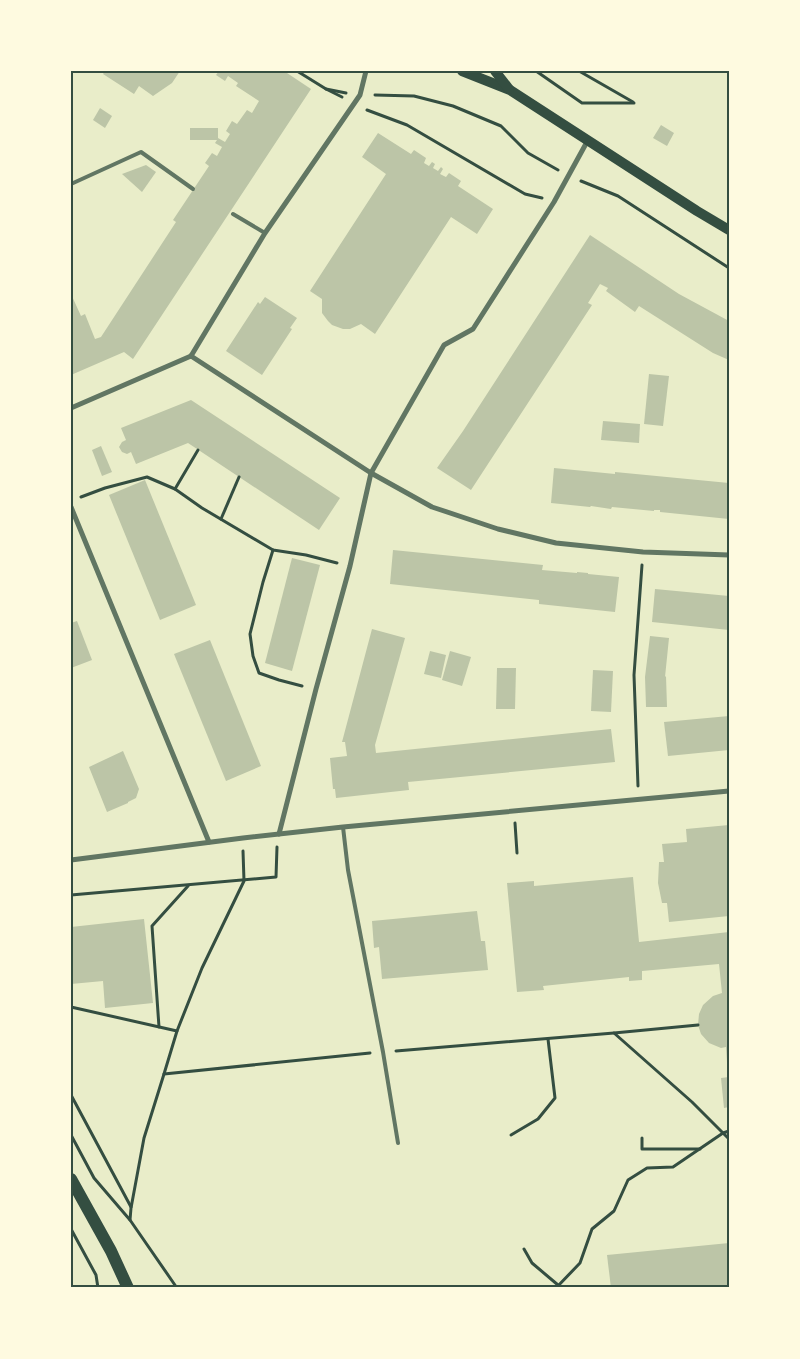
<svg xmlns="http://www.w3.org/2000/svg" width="800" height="1359" viewBox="0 0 800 1359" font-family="Roboto,sans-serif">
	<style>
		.building { fill: #bcc5a7 }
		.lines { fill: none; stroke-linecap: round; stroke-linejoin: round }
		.path { stroke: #344e41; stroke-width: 3 }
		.service { stroke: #617663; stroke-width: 4 }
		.minor { stroke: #617663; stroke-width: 5 }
		.secondary { stroke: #344e41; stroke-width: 10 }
		.primary { stroke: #344e41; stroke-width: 12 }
		.neatline { fill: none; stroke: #344e41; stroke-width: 2 }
	</style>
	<rect width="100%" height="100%" fill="#e9edc9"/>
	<g class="building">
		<polygon points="105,71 180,71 172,83 153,96 139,86 134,94 103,74"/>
		<polygon points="219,71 284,71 311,89 133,359 124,352 71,375 71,294 81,316 85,314 95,339 101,337 176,222 173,220 209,166 205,163 212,153 217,156 222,147 215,143 217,140 190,140 190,128 218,128 218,138 225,142 230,134 226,131 232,121 237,124 247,110 252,113 259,101 236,86 238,83 228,76 225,81 216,75"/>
		<polygon points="100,108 112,116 105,128 93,120"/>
		<polygon points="661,125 674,133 667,146 653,138"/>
		<polygon points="378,133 411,154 414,150 426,158 424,163 429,166 432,162 435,164 433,168 438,171 441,167 443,169 440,174 446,177 449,173 461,181 458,186 493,209 477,234 451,217 375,334 361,324 350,329 343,329 332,325 328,321 322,313 322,299 310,291 386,174 362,157"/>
		<polygon points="146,165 156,172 142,192 122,174"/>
		<polygon points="590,235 679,294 729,321 729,360 713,353 639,306 635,312 606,291 608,288 600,284 588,303 592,305 471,490 437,468 463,431"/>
		<polygon points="265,297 297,318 290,328 292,329 262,375 226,351 258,302 260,304"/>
		<polygon points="649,374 669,376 663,426 644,424"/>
		<polygon points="191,400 340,498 319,530 188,443 136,464 131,452 127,454 122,452 119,447 122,442 126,440 121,428"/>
		<polygon points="603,421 640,424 639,443 601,440"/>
		<polygon points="101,446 112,472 102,476 92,450"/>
		<polygon points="554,468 615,474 615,472 729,483 729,519 660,512 660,510 654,510 654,511 612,507 611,509 591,506 590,507 551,503"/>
		<polygon points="145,480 196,605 160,620 109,495"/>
		<polygon points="393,550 543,565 542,570 577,573 577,572 588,573 588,574 619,577 615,612 539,604 539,600 390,584"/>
		<polygon points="292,558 320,565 292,671 265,663"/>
		<polygon points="655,589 729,596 729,630 652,622"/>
		<polygon points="77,621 92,660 71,668 71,623"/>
		<polygon points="372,629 405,638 375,745 376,753 611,729 615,762 408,782 409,790 336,798 335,789 333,789 330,758 347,756 345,742 342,742"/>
		<polygon points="650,636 669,638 665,677 666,676 667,707 646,707 645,677"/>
		<polygon points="210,640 261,766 226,781 174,654"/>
		<polygon points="430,651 446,655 441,678 424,674"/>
		<polygon points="450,651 471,657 462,686 442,680"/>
		<polygon points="497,668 516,668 515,709 496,709"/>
		<polygon points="593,670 613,671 611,712 591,711"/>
		<polygon points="729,716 729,750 668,756 664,722"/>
		<polygon points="123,751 139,789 136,798 128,802 128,803 107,812 89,767"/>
		<polygon points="729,825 729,916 669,922 667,903 662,903 658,883 659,862 664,862 662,844 687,842 686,829"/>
		<polygon points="633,877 639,942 729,932 729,1062 727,1062 726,1047 721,1048 709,1043 701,1034 698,1025 699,1014 703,1005 713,996 722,993 719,964 642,971 642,980 629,981 629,977 543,986 544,990 517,992 507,883 534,881 534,886"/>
		<polygon points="477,911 481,941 485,941 488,970 382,979 379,947 374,948 372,921"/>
		<polygon points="144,919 153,1003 105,1008 103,981 71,984 71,927"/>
		<polygon points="729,1077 729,1107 724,1108 721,1078"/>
		<polygon points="729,1243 729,1288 611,1288 607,1255"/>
	</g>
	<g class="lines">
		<g class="path">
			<polyline points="297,71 326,89 342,97"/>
			<polyline points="536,71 582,103 634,103"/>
			<polyline points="579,71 633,102"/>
			<polyline points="326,89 346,93"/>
			<polyline points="375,95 414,96 453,106 501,126 528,153 558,170"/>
			<polyline points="367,110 407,125 525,194 542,198"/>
			<polyline points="581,181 618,196 729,268"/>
			<polyline points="175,489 198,450"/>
			<polyline points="81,497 105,488 147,477 175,489 202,508 273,550 306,555 337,563"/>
			<polyline points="221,519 239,477"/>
			<polyline points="273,550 263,582 250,634 253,656 259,673 279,680 302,686"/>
			<polyline points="638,786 634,675 642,565"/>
			<polyline points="515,823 517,853"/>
			<polyline points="71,895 276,877 277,847"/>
			<polyline points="71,1007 177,1031"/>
			<polyline points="159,1027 152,926 188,886"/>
			<polyline points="614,1033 692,1102 729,1139"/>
			<polyline points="396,1051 614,1033 698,1025"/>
			<polyline points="164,1074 370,1053"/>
			<polyline points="71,1095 131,1207"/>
			<polyline points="71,1135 94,1178 130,1220 177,1288"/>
			<polyline points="511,1135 538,1119 555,1098 548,1039"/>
			<polyline points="642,1138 642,1149 700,1149"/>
			<polyline points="130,1220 131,1208 144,1138 164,1074 177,1031 202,968 244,881 243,851"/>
			<polyline points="71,1229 96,1275 98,1288"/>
			<polyline points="524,1249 532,1263 558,1285"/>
			<polyline points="556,1288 580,1263 592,1229 614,1211 628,1180 647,1168 673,1167 723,1133 729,1131"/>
		</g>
		<g class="service">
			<polyline points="71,184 141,152 193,189"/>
			<polyline points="233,214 265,233"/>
			<polyline points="343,827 348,870 383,1052 398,1143"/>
		</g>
		<g class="minor">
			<polyline points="191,356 371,473 432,507 498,529 556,543 643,552 729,555"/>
			<polyline points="191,356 265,233 360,95 366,71"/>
			<polyline points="71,408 191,356"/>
			<polyline points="71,507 209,842"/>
			<polyline points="279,834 316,689 350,566 371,473 444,345 473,329 554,202 588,140"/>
			<polyline points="71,860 243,838 343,827 729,791"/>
		</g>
		<g class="secondary">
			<polyline points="462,71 510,90 697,211 729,230"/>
			<polyline points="495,71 509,89"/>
		</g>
		<polyline class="primary" points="71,1179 111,1251 128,1288"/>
	</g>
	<rect width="800" height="1359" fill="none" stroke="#fefae0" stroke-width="145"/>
	<rect x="72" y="72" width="656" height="1214" class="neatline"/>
</svg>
